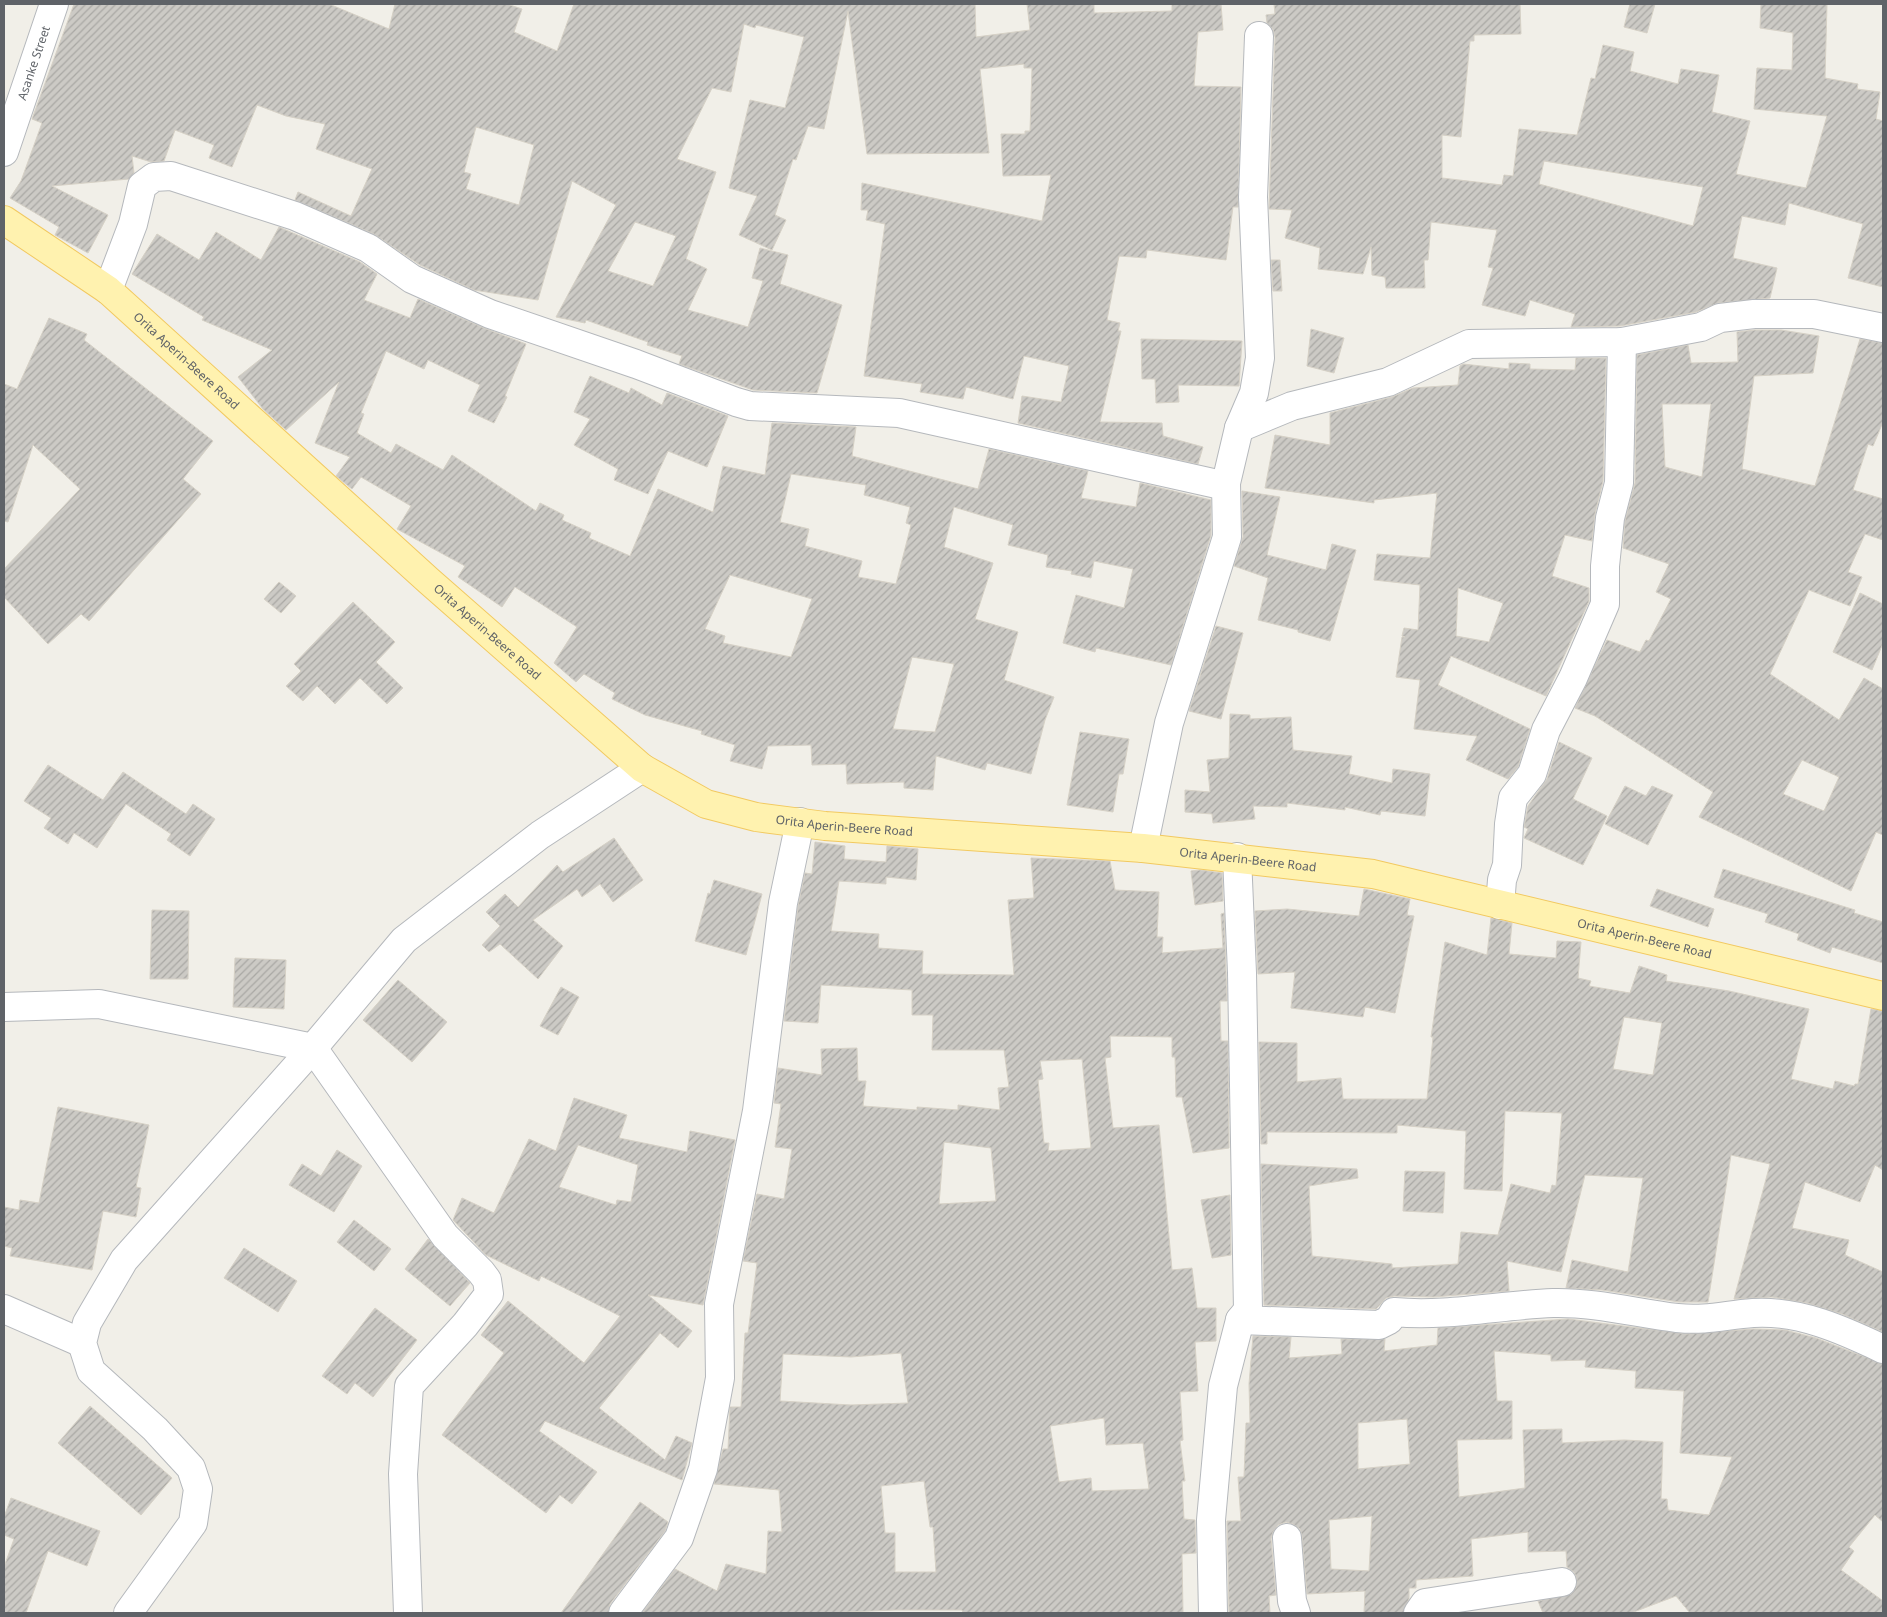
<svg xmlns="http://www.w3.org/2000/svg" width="1887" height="1617" viewBox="0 0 1887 1617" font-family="'Noto Sans',sans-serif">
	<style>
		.building { fill: url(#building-hatch); stroke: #d6d1c6; fill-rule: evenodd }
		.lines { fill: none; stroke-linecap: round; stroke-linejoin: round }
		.minor-casing { stroke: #b5b8bc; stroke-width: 30 }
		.major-casing { stroke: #f2c960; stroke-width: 30 }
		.minor { stroke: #fff; stroke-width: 28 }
		.major { stroke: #fff2af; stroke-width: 28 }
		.labels { text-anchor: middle; stroke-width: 4; stroke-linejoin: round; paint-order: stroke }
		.street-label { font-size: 12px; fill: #5f6368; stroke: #fff }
	</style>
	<defs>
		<pattern id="building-hatch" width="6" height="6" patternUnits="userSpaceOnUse" patternTransform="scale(1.25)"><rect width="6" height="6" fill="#cccac5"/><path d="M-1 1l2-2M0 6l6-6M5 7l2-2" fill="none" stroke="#a9a8a4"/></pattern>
	</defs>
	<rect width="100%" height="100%" fill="#f1efe8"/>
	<g class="building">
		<path d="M 74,4 L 329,4 L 389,29 L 395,4 L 507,4 L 522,9 L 514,32 L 557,51 L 574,4 L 975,4 L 976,37 L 1030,30 L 1027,4 L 1094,4 L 1094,13 L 1172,11 L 1172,4 L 1221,4 L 1223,30 L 1198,32 L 1194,86 L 1241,87 L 1238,207 L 1233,207 L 1226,260 L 1147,250 L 1146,258 L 1119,256 L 1107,320 L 1120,323 L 1118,331 L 1121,331 L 1100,422 L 1162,423 L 1163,436 L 1203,447 L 1198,464 L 1018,423 L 1022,396 L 1061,402 L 1069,366 L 1024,356 L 1013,399 L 966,387 L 963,399 L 920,392 L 922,384 L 864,376 L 885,224 L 866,220 L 868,210 L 861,210 L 862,183 L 1042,221 L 1051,175 L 1003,176 L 1001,134 L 1025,134 L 1025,131 L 1030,131 L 1032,68 L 1024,68 L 1024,64 L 980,69 L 989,153 L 867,154 L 848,11 L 824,129 L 808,126 L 796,160 L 793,159 L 775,215 L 786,220 L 772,250 L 739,235 L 757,196 L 729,188 L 750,100 L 785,108 L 804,37 L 756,25 L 755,28 L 744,24 L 731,92 L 712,88 L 677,159 L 716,172 L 686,259 L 707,269 L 688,310 L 748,327 L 763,281 L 752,278 L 760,248 L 788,255 L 780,284 L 842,305 L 817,393 L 753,390 L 679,364 L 682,356 L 647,345 L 648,342 L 586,320 L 585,323 L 556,317 L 616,205 L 572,181 L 538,300 L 474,290 L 420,265 L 374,234 L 295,200 L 298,192 L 351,216 L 372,169 L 316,149 L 325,124 L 286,116 L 257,105 L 232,167 L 209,158 L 214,145 L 175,130 L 164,161 L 151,162 L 132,156 L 134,173 L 129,179 L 52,186 L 108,215 L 88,253 L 55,235 L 59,227 L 10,198 L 21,181 L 42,123 L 32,119 ZM 476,127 L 534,145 L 519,205 L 466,189 L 471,174 L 464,172 ZM 635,222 L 676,236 L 653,286 L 608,271 Z"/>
		<path d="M 1274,4 L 1520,4 L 1521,34 L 1474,35 L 1474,41 L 1470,41 L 1461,137 L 1442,135 L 1442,178 L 1502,185 L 1504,175 L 1513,176 L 1519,129 L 1577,135 L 1591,78 L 1595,79 L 1603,45 L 1634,52 L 1630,71 L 1678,84 L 1681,69 L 1719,75 L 1712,112 L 1750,121 L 1736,174 L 1806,188 L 1827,116 L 1754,109 L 1757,68 L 1792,70 L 1793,33 L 1760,28 L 1761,4 L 1827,4 L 1825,78 L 1858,84 L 1857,89 L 1880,92 L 1876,119 L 1883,121 L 1883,287 L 1848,278 L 1863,224 L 1789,203 L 1785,225 L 1742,216 L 1733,258 L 1777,268 L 1770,298 L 1718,303 L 1696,312 L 1620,326 L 1571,327 L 1575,314 L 1530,300 L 1525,316 L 1482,305 L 1493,268 L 1488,267 L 1497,230 L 1431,222 L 1428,260 L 1424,260 L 1425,288 L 1386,288 L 1385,277 L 1372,275 L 1371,247 L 1363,274 L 1318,269 L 1320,248 L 1285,238 L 1292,210 L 1269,209 L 1275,37 L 1273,29 L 1267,23 L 1266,15 L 1275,14 ZM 1544,161 L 1703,187 L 1693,226 L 1539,184 Z"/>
		<polygon points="1630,4 1655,4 1647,33 1624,27"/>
		<path d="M 279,227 L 360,262 L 377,274 L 364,300 L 410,318 L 418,299 L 484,328 L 526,344 L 505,396 L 507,397 L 494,423 L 468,411 L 480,385 L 428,360 L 424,369 L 386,351 L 361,413 L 364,414 L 357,433 L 391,453 L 396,444 L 443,470 L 452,455 L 536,511 L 540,503 L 564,515 L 562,520 L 591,533 L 589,538 L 630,556 L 658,489 L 713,512 L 723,466 L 765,475 L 772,423 L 856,427 L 852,456 L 978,489 L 989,449 L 1088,471 L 1081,498 L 1136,507 L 1140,483 L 1211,500 L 1211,535 L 1171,665 L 1096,648 L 1095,652 L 1063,643 L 1076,595 L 1124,608 L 1133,569 L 1094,561 L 1091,578 L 1071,574 L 1072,571 L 1046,567 L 1048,555 L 1008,545 L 1013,525 L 954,507 L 944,547 L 993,563 L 975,619 L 1018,632 L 1004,680 L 1054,697 L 1045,720 L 1031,774 L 987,763 L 985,770 L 936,756 L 933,790 L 904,788 L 904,782 L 847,784 L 846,764 L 812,765 L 811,745 L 768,746 L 762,769 L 730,761 L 735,745 L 701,734 L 702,731 L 645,715 L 612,699 L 615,693 L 584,674 L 576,682 L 554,663 L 577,627 L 515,587 L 502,607 L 458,577 L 465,566 L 397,529 L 411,506 L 361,477 L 352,489 L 336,476 L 350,457 L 315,443 L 339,382 L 286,430 L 263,409 L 238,377 L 272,350 L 202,320 L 204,317 L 132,274 L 157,234 L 199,260 L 216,232 L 261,260 ZM 791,474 L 866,485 L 864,495 L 910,507 L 906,523 L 911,525 L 896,584 L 858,577 L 862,561 L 805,546 L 809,529 L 780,522 ZM 730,575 L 812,599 L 791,657 L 723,643 L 725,636 L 705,629 ZM 912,657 L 954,664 L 935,732 L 893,729 Z"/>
		<polygon points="1271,260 1280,260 1282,291 1273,291"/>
		<polygon points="49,318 87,334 84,340 213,441 183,479 201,494 89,621 81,614 48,644 4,597 4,569 80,489 33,445 8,522 4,521 4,384 17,389"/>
		<polygon points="1311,329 1344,338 1334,373 1307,366"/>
		<path d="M 1755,330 L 1781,330 L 1819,336 L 1813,373 L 1754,376 L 1742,469 L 1815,486 L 1860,339 L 1883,343 L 1883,422 L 1873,446 L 1868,444 L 1853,490 L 1883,499 L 1883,540 L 1865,534 L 1848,572 L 1862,577 L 1850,606 L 1809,590 L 1770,674 L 1839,720 L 1864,678 L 1883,689 L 1883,835 L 1876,832 L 1851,891 L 1699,817 L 1713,792 L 1595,716 L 1575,708 L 1607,640 L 1640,652 L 1646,640 L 1649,641 L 1671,599 L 1656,592 L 1669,564 L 1623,548 L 1625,521 L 1635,483 L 1637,355 L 1688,345 L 1691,363 L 1738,362 L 1737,332 ZM 1662,404 L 1711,404 L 1702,477 L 1665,467 ZM 1802,760 L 1839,777 L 1824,811 L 1783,794 Z"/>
		<polygon points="1141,339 1242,341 1239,386 1178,385 1179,402 1156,403 1155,379 1142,379"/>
		<path d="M 1576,358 L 1606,358 L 1603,481 L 1595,514 L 1592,541 L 1565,535 L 1552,576 L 1589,588 L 1589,601 L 1546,696 L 1451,656 L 1438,685 L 1530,729 L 1518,767 L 1508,779 L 1466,760 L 1477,736 L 1414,729 L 1420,680 L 1396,677 L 1402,637 L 1405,637 L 1402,636 L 1404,628 L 1418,630 L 1420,585 L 1374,580 L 1377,554 L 1430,558 L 1437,493 L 1374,500 L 1374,503 L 1265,488 L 1275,435 L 1330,445 L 1330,413 L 1392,397 L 1413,388 L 1458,385 L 1460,366 L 1463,364 L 1509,369 L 1509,363 L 1530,364 L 1530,369 L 1575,370 ZM 1458,588 L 1503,603 L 1489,642 L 1456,636 Z"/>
		<polygon points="590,376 629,393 631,388 662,405 667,393 728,416 707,467 668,451 648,494 614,480 618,469 574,445 590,419 574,412"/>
		<polygon points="1242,491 1280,497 1267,555 1326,570 1332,544 1356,550 1330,641 1298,632 1298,630 1258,620 1268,578 1234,566 1243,537"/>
		<polygon points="279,582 296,596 281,613 264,599"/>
		<polygon points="1860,593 1883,604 1883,643 1872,670 1833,652"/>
		<polygon points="353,602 395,642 376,662 403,688 387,704 360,678 335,704 317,686 303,701 286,686 301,671 294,664"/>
		<polygon points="1216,626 1243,633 1221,719 1189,711"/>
		<polygon points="1230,714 1250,715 1250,719 1291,717 1293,750 1352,756 1349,774 1392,783 1393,769 1430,774 1425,816 1381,811 1380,815 1345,807 1345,810 1287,803 1287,807 1253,806 1255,819 1213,823 1212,814 1185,812 1185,790 1210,792 1207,760 1229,758"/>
		<polygon points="1080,732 1129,739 1123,774 1119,774 1113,812 1067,805"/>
		<polygon points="1559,742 1592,758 1573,799 1607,816 1583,865 1524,838 1528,829 1524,827 1528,806 1547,779"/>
		<polygon points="48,765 103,800 123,772 186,814 193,804 215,819 190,856 167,840 171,834 126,804 97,848 74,833 68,844 44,828 51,818 24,801"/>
		<polygon points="1625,786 1646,796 1652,786 1673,795 1648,845 1605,824"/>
		<polygon points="614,838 643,880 613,902 600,884 582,897 577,889 533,920 563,946 538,979 500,944 489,952 482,945 500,926 486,912 505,894 518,907 557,865 563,872"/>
		<path d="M 815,842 L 845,846 L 844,859 L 886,862 L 887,846 L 918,849 L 916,880 L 886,877 L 886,884 L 839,881 L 831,931 L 879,934 L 878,948 L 923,951 L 922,974 L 1014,975 L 1008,900 L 1034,898 L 1031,858 L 1110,861 L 1115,890 L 1159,892 L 1157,937 L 1163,937 L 1162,953 L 1223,948 L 1221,914 L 1224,913 L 1227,1001 L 1220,1001 L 1221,1041 L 1228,1041 L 1229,1148 L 1193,1153 L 1182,1097 L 1176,1097 L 1175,1057 L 1172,1057 L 1172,1037 L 1110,1036 L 1111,1057 L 1105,1058 L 1113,1128 L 1159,1125 L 1172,1270 L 1192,1268 L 1197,1308 L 1216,1308 L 1216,1341 L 1195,1342 L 1198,1391 L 1180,1392 L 1183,1440 L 1180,1441 L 1185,1481 L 1182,1481 L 1184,1519 L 1195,1520 L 1196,1553 L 1182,1554 L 1183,1613 L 963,1613 L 962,1610 L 895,1610 L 824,1613 L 642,1613 L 675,1569 L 717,1591 L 726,1564 L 766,1574 L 768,1531 L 782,1532 L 779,1490 L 714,1484 L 723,1449 L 728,1449 L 730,1407 L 741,1407 L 745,1333 L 748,1333 L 757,1263 L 743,1261 L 757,1194 L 784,1199 L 792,1149 L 775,1147 L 781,1104 L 774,1103 L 778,1068 L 822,1075 L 821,1049 L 857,1048 L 858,1081 L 866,1081 L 863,1106 L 917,1110 L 917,1107 L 958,1110 L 958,1105 L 1000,1110 L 998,1088 L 1009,1087 L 1004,1050 L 932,1050 L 933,1015 L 912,1015 L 912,990 L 821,985 L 818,1023 L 784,1021 L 798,906 L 805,873 L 812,874 ZM 1082,1059 L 1091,1148 L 1048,1151 L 1049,1143 L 1044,1143 L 1038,1080 L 1043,1079 L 1040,1061 ZM 944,1142 L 991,1148 L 996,1201 L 939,1204 ZM 901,1353 L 908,1403 L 851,1405 L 780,1401 L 783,1354 L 851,1357 ZM 1104,1418 L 1106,1445 L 1143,1443 L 1149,1489 L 1092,1491 L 1091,1478 L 1059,1482 L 1050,1426 ZM 924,1481 L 930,1527 L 933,1527 L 936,1572 L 895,1572 L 895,1533 L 885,1533 L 881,1486 Z"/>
		<polygon points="1723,869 1855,910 1854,913 1883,922 1883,963 1832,947 1830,953 1797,940 1799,934 1765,922 1768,914 1714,897"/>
		<polygon points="1200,870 1222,873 1223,901 1195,905 1191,871"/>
		<polygon points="714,880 762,894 746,955 695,941 708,893 710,894"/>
		<polygon points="1364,889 1410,899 1407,915 1414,916 1395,1013 1365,1007 1363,1017 1291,1008 1295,972 1258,974 1255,911 1287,909 1359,916"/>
		<polygon points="1657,889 1714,909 1708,927 1650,906"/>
		<polygon points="152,910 189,911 188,979 150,979"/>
		<path d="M 1491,918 L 1512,923 L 1509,954 L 1556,958 L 1557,941 L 1581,942 L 1578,978 L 1591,981 L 1589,986 L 1630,993 L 1639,966 L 1667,975 L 1666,981 L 1729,991 L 1809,1009 L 1791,1079 L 1833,1089 L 1835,1081 L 1854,1086 L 1855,1084 L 1858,1084 L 1871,1009 L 1883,1011 L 1883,1170 L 1875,1165 L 1860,1202 L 1805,1182 L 1792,1228 L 1849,1240 L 1845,1255 L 1883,1272 L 1883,1332 L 1842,1314 L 1807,1303 L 1772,1297 L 1734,1299 L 1770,1164 L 1731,1155 L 1708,1302 L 1679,1302 L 1602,1290 L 1566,1288 L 1572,1260 L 1628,1272 L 1643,1178 L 1585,1175 L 1561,1272 L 1507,1261 L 1509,1291 L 1433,1297 L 1394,1296 L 1386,1298 L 1376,1309 L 1264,1305 L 1261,1164 L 1357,1169 L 1358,1178 L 1309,1186 L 1312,1256 L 1392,1264 L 1392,1268 L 1458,1264 L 1461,1232 L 1498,1235 L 1511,1184 L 1550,1193 L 1552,1185 L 1556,1186 L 1562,1113 L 1505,1111 L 1502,1191 L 1464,1189 L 1466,1131 L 1397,1125 L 1397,1133 L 1267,1132 L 1267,1144 L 1261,1144 L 1259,1042 L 1297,1043 L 1297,1082 L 1341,1078 L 1343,1099 L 1427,1099 L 1433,1037 L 1431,1037 L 1445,942 L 1487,955 ZM 1624,1017 L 1662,1023 L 1653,1075 L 1613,1069 Z"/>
		<polygon points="235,958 286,960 284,1009 233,1007"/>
		<polygon points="398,980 447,1022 412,1062 363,1020"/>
		<polygon points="561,987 579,997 558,1035 540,1026"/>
		<path d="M 574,1098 L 627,1115 L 619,1138 L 687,1152 L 690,1131 L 735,1140 L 703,1305 L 648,1295 L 692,1331 L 678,1348 L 660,1333 L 599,1408 L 665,1460 L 676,1436 L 692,1443 L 682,1480 L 545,1421 L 539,1431 L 597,1472 L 572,1504 L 560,1495 L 546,1513 L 442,1435 L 504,1353 L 481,1335 L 508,1301 L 584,1363 L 620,1316 L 541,1276 L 539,1281 L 486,1255 L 453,1220 L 462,1198 L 494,1213 L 529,1139 L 556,1151 ZM 578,1145 L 638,1165 L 631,1202 L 617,1200 L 616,1205 L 559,1187 Z"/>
		<polygon points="58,1107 149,1125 136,1187 141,1188 136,1217 103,1211 92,1270 10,1256 12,1248 4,1246 4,1207 19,1210 20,1200 39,1203"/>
		<polygon points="337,1150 362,1166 334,1212 289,1185 302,1164 321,1176"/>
		<polygon points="1405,1171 1445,1172 1443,1213 1403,1211"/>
		<polygon points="1230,1195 1231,1255 1212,1258 1201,1200"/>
		<polygon points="354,1220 391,1249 374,1271 337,1242"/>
		<polygon points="428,1239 470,1283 450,1306 405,1269"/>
		<polygon points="244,1248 297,1281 278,1312 224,1278"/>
		<polygon points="375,1308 417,1340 373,1397 355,1383 347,1394 322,1376"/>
		<path d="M 1568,1319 L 1687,1334 L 1754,1329 L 1785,1330 L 1816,1338 L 1883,1364 L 1883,1522 L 1875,1515 L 1849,1547 L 1854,1551 L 1841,1570 L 1883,1601 L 1883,1613 L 1690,1613 L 1676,1596 L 1631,1613 L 1543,1613 L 1538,1601 L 1571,1594 L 1576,1588 L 1577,1579 L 1574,1572 L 1567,1567 L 1566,1551 L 1528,1552 L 1528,1532 L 1471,1539 L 1473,1576 L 1416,1580 L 1416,1588 L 1409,1588 L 1409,1599 L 1403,1613 L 1364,1613 L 1365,1591 L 1307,1594 L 1302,1536 L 1300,1529 L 1293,1524 L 1286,1522 L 1278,1525 L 1273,1532 L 1271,1539 L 1276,1595 L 1269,1596 L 1270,1613 L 1229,1613 L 1227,1521 L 1241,1521 L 1238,1477 L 1244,1477 L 1246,1423 L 1250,1423 L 1249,1384 L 1253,1336 L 1291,1337 L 1289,1358 L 1342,1354 L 1341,1339 L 1385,1339 L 1384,1351 L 1437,1345 L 1438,1328 ZM 1494,1351 L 1551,1355 L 1551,1361 L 1586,1360 L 1585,1367 L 1636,1371 L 1635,1388 L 1684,1391 L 1680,1453 L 1732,1457 L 1709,1515 L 1668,1510 L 1667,1499 L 1661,1499 L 1663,1442 L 1624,1440 L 1562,1443 L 1562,1429 L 1523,1430 L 1525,1488 L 1459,1497 L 1457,1440 L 1512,1439 L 1512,1401 L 1497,1401 ZM 1407,1419 L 1410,1464 L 1358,1469 L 1358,1423 ZM 1372,1516 L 1369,1571 L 1331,1569 L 1329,1520 Z"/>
		<polygon points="90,1406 172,1478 141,1515 58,1443"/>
		<polygon points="11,1498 100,1531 87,1566 48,1551 26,1613 4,1613 4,1567 14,1539 4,1535 4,1517"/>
		<polygon points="640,1502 668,1522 665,1531 610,1604 608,1613 561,1613"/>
	</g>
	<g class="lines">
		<g class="minor-casing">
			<g id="minor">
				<path id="s1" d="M 4,152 L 54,4"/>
				<polyline points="108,290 133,224 142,186 154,177 171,176 295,216 368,248 412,279 490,314 636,364 736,402 750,406 899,413 1226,486"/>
				<polyline points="1239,428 1292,406 1388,382 1469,344 1622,342 1701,327 1720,318 1754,314 1814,314 1883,328"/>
				<polyline points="1143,848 1169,723 1227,537 1226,483 1239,428 1254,393 1260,358 1253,197 1259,36"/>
				<polyline points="1500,905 1502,880 1507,865 1509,824 1513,798 1532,774 1546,730 1573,678 1605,604 1605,566 1610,518 1619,483 1622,342"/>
				<polyline points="4,1007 99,1004 313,1048 445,1236 481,1272 487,1280 489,1294 465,1325 409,1386 403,1474 408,1613"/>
				<polyline points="4,1309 82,1343"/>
				<path d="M 1240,1320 L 1379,1325 L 1389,1320 L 1394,1312 C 1447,1317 1500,1305 1553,1303 C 1595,1302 1636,1313 1677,1318 C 1707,1321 1725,1315 1753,1313 C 1799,1310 1843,1330 1883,1349"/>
				<polyline points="1287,1538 1292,1601 1296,1613"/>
				<polyline points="128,1613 193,1523 198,1489 191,1468 155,1429 91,1371 82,1343 87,1323 124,1260 313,1048 404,940 540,835 642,768"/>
				<polyline points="623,1613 679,1538 703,1469 720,1378 719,1304 757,1111 783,903 800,822"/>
				<polyline points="1213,1613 1211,1520 1223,1386 1240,1320 1248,1310 1242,973 1237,857"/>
				<polyline points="1418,1613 1425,1603 1562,1582"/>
			</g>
		</g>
		<g class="major-casing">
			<g id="major">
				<path id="s2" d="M 4,220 L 108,290 L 429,581 L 642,768 L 706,804 L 756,817 L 825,826 L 1143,848 L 1373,874 L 1883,996"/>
			</g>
		</g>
		<use href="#minor" class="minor"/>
		<use href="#major" class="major"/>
	</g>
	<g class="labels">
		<g class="street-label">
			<text dy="4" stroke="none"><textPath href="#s1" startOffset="94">Asanke Street</textPath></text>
			<text dy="4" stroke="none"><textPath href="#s2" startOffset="231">Orita Aperin-Beere Road</textPath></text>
			<text dy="4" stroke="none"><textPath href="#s2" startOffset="636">Orita Aperin-Beere Road</textPath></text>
			<text dy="4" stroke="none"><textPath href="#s2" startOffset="1056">Orita Aperin-Beere Road</textPath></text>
			<text dy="4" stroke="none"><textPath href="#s2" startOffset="1461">Orita Aperin-Beere Road</textPath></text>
			<text dy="4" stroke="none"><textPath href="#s2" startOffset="1866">Orita Aperin-Beere Road</textPath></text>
		</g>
	</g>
	<rect width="1887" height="1617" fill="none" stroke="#5f6368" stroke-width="10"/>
</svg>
